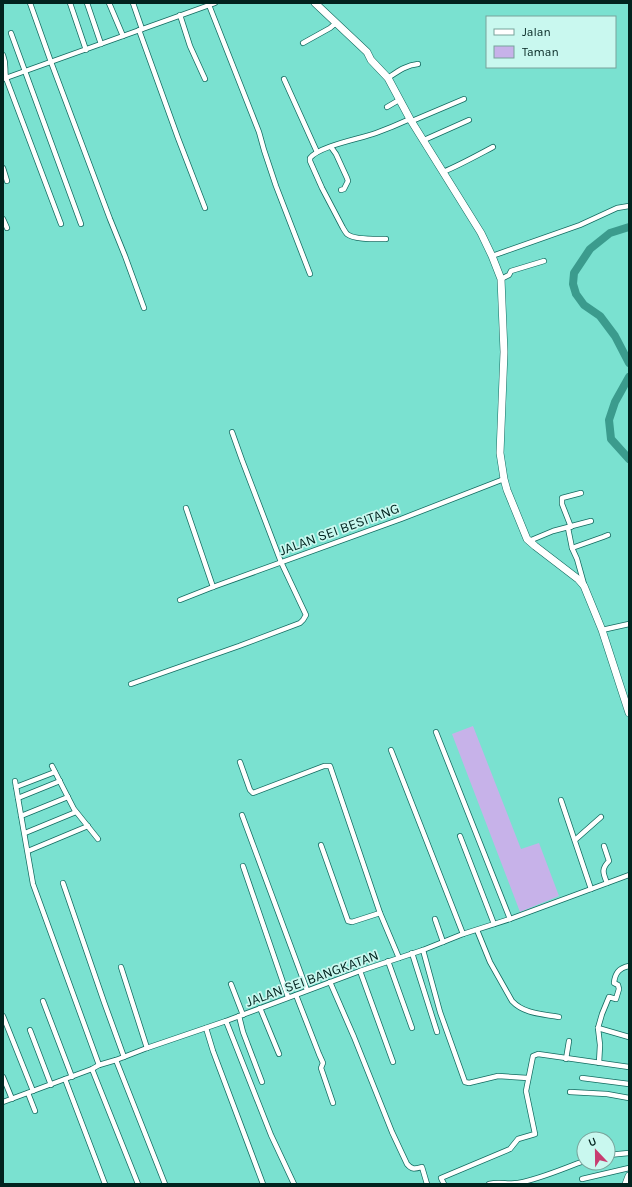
<svg xmlns="http://www.w3.org/2000/svg" width="632" height="1187" viewBox="0 0 632 1187" font-family="Karla,sans-serif">
	<style>
		.green { fill: #c7b2e9 }
		.lines { fill: none; stroke-linecap: round; stroke-linejoin: round }
		.river { stroke: #3b9b8d; stroke-width: 8 }
		.minor-casing { stroke: #136b60; stroke-width: 6 }
		.primary-casing { stroke: #136b60; stroke-width: 8 }
		.minor { stroke: #fff; stroke-width: 4.5 }
		.primary { stroke: #fff; stroke-width: 7 }
		.labels { text-anchor: middle; stroke-width: 3.5; stroke-linejoin: round; paint-order: stroke }
		.street-label { font-size: 14px; fill: #01231e; stroke: #c9f8ef }
	</style>
	<rect width="100%" height="100%" fill="#7ae1d0"/>
	<polygon class="green" points="473,726 521,849 539,843 559,896 520,912 452,734"/>
	<g class="lines">
		<g class="river">
			<polyline points="629,227 610,233 590,249 574,273 573,284 576,294 584,305 600,316 615,336 629,363"/>
			<polyline points="629,377 615,402 609,420 611,439 629,459"/>
		</g>
		<g class="minor-casing">
			<g id="minor">
				<polyline points="30,3 51,62 110,219 125,256 144,308"/>
				<polyline points="70,3 86,50"/>
				<polyline points="87,3 101,44"/>
				<polyline points="109,3 123,36"/>
				<polyline points="133,3 142,29"/>
				<polyline points="209,5 259,132 264,150 276,186 310,274"/>
				<polyline points="180,15 190,46 205,79"/>
				<polyline points="139,30 178,138 205,208"/>
				<polyline points="11,33 81,224"/>
				<polyline points="303,43 330,28 336,23"/>
				<path d="M 3,55 C 7,65 4,69 6,78 L 61,224"/>
				<path d="M 388,78 C 397,72 406,65 418,64"/>
				<polyline points="3,79 215,3"/>
				<polyline points="284,79 317,152"/>
				<polyline points="387,107 399,100"/>
				<polyline points="412,121 464,99"/>
				<polyline points="424,140 469,120"/>
				<polyline points="331,147 336,154 347,178 348,181 344,189 341,190"/>
				<polyline points="3,168 7,181"/>
				<path d="M 443,172 C 460,165 476,156 493,147"/>
				<polyline points="3,219 7,228"/>
				<path d="M 386,239 C 376,239 354,240 347,234 C 346,233 343,228 343,228 L 322,188 L 310,161 L 310,158 C 319,146 360,139 376,133 C 387,129 399,124 410,119"/>
				<polyline points="492,256 580,225 617,208 629,206"/>
				<polyline points="501,279 509,275 511,271 544,261"/>
				<polyline points="186,508 213,587"/>
				<polyline points="571,527 562,504 562,498 581,493"/>
				<polyline points="568,528 572,548"/>
				<polyline points="529,541 553,531 591,521"/>
				<polyline points="584,584 577,559 572,548 603,537 608,535"/>
				<polyline points="180,600 213,587 401,519 504,479"/>
				<polyline points="602,630 629,624"/>
				<polyline points="131,684 239,646 300,623 303,620 306,615 281,562 242,460 232,432"/>
				<polyline points="436,732 510,919"/>
				<polyline points="391,750 463,934"/>
				<polyline points="240,762 250,790 253,793 324,766 330,766 380,913 399,958"/>
				<polyline points="52,766 74,809 98,839"/>
				<polyline points="15,781 33,884 99,1065"/>
				<polyline points="16,787 55,772"/>
				<polyline points="18,798 60,781"/>
				<polyline points="561,800 591,889"/>
				<polyline points="242,815 307,990"/>
				<polyline points="21,816 68,797"/>
				<polyline points="25,833 76,812"/>
				<polyline points="460,836 494,924"/>
				<polyline points="575,840 601,817"/>
				<polyline points="321,845 348,921 352,922 380,913"/>
				<path d="M 604,846 L 609,861 C 601,869 603,873 607,883"/>
				<polyline points="28,851 88,826"/>
				<polyline points="243,866 288,997"/>
				<polyline points="63,883 104,1002 124,1057"/>
				<polyline points="435,919 443,942"/>
				<path d="M 477,930 L 490,962 L 512,1001 C 524,1014 543,1014 559,1017"/>
				<polyline points="423,950 440,1012 465,1082 469,1083 498,1076 528,1078"/>
				<polyline points="412,953 437,1032"/>
				<polyline points="388,961 412,1028"/>
				<polyline points="121,967 147,1048"/>
				<polyline points="360,971 393,1062"/>
				<path d="M 330,982 L 354,1037 L 392,1132 L 407,1164 C 412,1170 415,1169 422,1167 L 427,1184"/>
				<polyline points="231,984 243,1015"/>
				<polyline points="296,995 319,1054 323,1063 321,1068 333,1103"/>
				<polyline points="43,1001 72,1077"/>
				<polyline points="260,1008 279,1054"/>
				<polyline points="3,1016 33,1091"/>
				<polyline points="239,1016 243,1032 262,1082"/>
				<polyline points="226,1021 271,1135 294,1184"/>
				<polyline points="206,1028 213,1051 263,1184"/>
				<polyline points="598,1028 629,1037"/>
				<polyline points="30,1030 51,1085"/>
				<polyline points="566,1059 569,1041"/>
				<polyline points="116,1060 165,1184"/>
				<path d="M 599,1063 L 600,1045 L 598,1028 L 602,1014 L 609,997 L 616,999 L 619,989 L 618,985 L 614,983 C 615,973 619,968 629,966"/>
				<polyline points="92,1069 138,1184"/>
				<polyline points="3,1077 12,1099"/>
				<polyline points="582,1078 629,1084"/>
				<polyline points="65,1079 105,1184"/>
				<polyline points="570,1092 607,1094 629,1098"/>
				<polyline points="28,1093 35,1111"/>
				<polyline points="3,1102 92,1069 99,1065 116,1060 147,1048 226,1021 360,971 423,950 463,934 510,919 629,875"/>
				<polyline points="608,1155 629,1153"/>
				<polyline points="582,1179 629,1168"/>
				<polyline points="444,1184 441,1178 510,1149 518,1139 535,1134 526,1091 533,1056 538,1054 629,1067"/>
				<path d="M 489,1184 C 501,1181 507,1185 518,1183 C 540,1179 562,1169 584,1161"/>
			</g>
		</g>
		<g class="primary-casing">
			<g id="primary">
				<polyline points="315,3 367,52 371,60 388,78 410,119 481,233 492,256 501,279 504,352 500,453 504,479 507,490 527,539 535,546 578,579 584,586 602,630 629,713"/>
				<polyline points="626,1184 629,1176"/>
			</g>
		</g>
		<use href="#minor" class="minor"/>
		<use href="#primary" class="primary"/>
	</g>
	<g class="labels">
		<g class="street-label">
			<text transform="translate(339 529) rotate(-20)" y="5">JALAN SEI BESITANG</text>
			<text transform="translate(312 978) rotate(-20)" y="5">JALAN SEI BANGKATAN</text>
		</g>
	</g>
	<rect width="632" height="1187" fill="none" stroke="#01231e" stroke-width="8"/>
	<rect x="486" y="16" width="130" height="52" fill="#c9f8ef" stroke="#79a39b"/>
	<rect x="494" y="29" width="20" height="6" fill="#ffffff" stroke="#79a39b"/>
	<text x="522" y="36" font-size="12" fill="#01231e">Jalan</text>
	<rect x="494" y="46" width="20" height="12" fill="#c7b2e9" stroke="#79a39b"/>
	<text x="522" y="56" font-size="12" fill="#01231e">Taman</text>
	<g transform="translate(596 1151) rotate(338)"><circle r="19" fill="#c9f8ef" stroke="#79a39b"/>
	<path d="M0-3L7 15L0 10L-7 15Z" fill="#c73c70"/>
	<text y="-6" font-size="11" font-weight="bold" text-anchor="middle" fill="#01231e">U</text>
	</g>
</svg>
